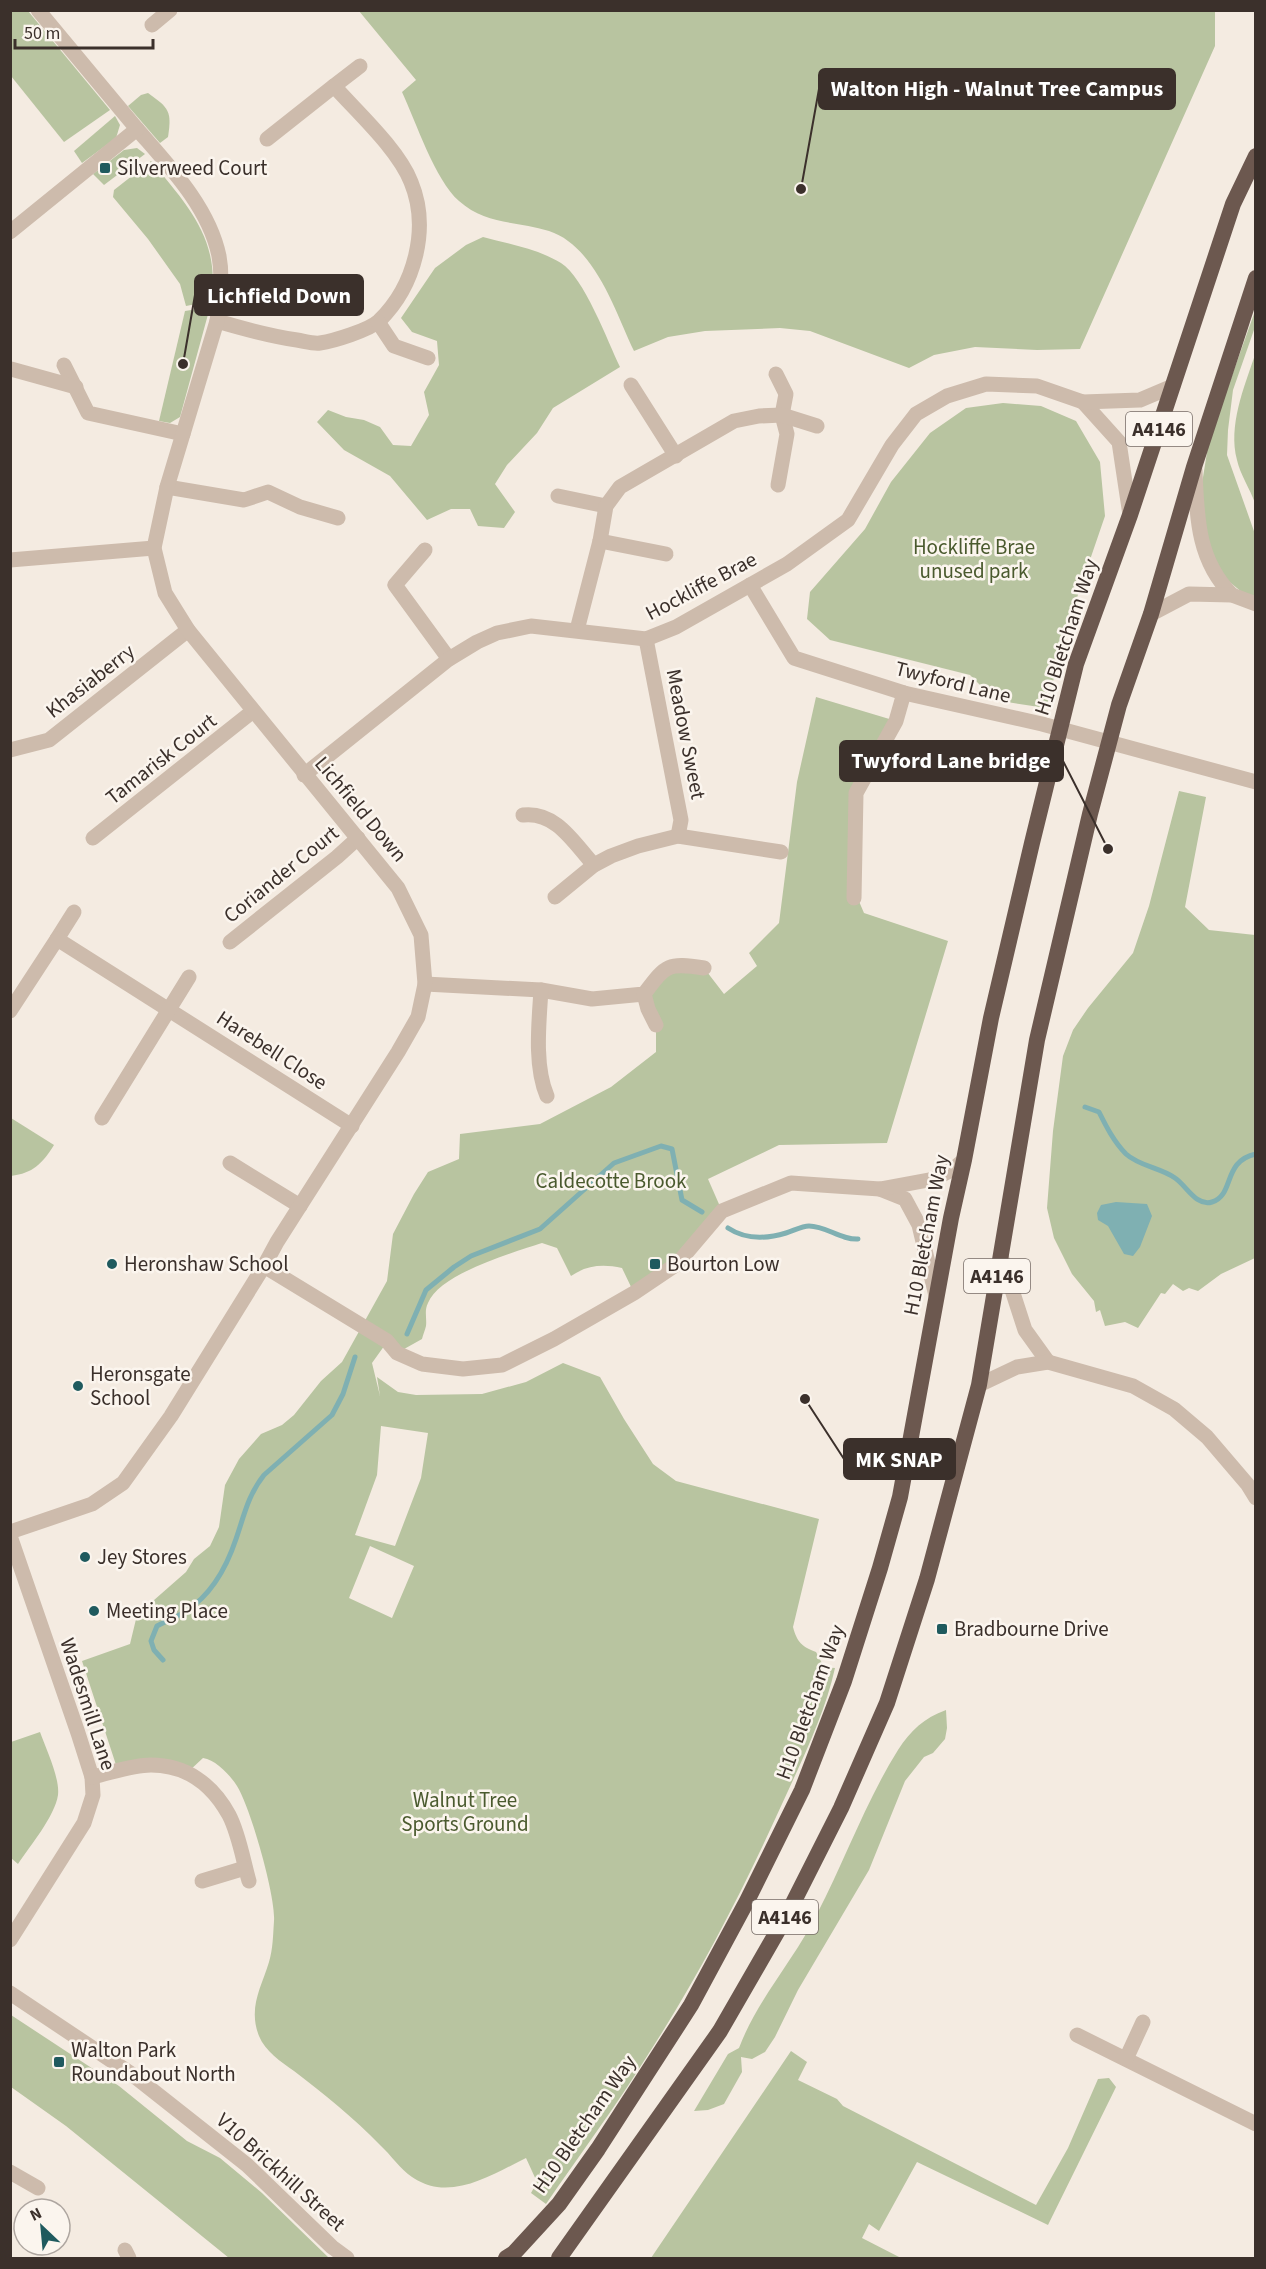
<svg xmlns="http://www.w3.org/2000/svg" width="1266" height="2269" viewBox="0 0 1266 2269" font-family="'Source Sans 3',sans-serif">
	<style>
		.green { fill: #b8c4a0; fill-rule: evenodd }
		.water { fill: #7fb0b2 }
		.lines { fill: none; stroke-linecap: round; stroke-linejoin: round }
		.stream { stroke: #7fb0b2; stroke-width: 5 }
		.minor { stroke: #cdbbac; stroke-width: 15 }
		.tertiary { stroke: #cdbbac; stroke-width: 15 }
		.trunk { stroke: #6c584f; stroke-width: 16 }
		.poi-dot { fill: #1f5a5e; stroke: #fbf5ee; stroke-width: 2 }
		.labels { text-anchor: middle; stroke-width: 5; stroke-linejoin: round; paint-order: stroke }
		.shield { fill: #fbf5ee; stroke: #756b66; stroke-width: 1.5 }
		.shield-label { font-size: 20px; font-weight: bold; fill: #3b302b }
		.poi-label { font-size: 21px; fill: #3b302b; stroke: #fbf5ee; text-anchor: start }
		.park-label { font-size: 21px; fill: #4a5a2e; stroke: #fbf5ee }
		.street-label { font-size: 21px; fill: #3b302b; stroke: #fbf5ee }
		.leader { fill: none; stroke: #3b302b; stroke-width: 2 }
		.callout-dot { fill: #3b302b; stroke: #fbf5ee; stroke-width: 2 }
		.callout { fill: #3b302b; stroke: #3b302b; stroke-width: 2 }
		.callout-label { font-size: 22px; text-anchor: middle; font-weight: bold; fill: #fff }
	</style>
	<rect width="100%" height="100%" fill="#f4ebe1"/>
	<g class="green">
		<path d="M 1215,10 L 1215,46 L 1080,349 L 1037,350 L 975,347 L 934,355 L 909,368 L 810,331 L 780,328 L 705,331 L 668,337 L 634,351 C 615,311 595,246 549,231 C 517,221 486,225 459,201 C 435,180 416,122 402,92 L 416,80 L 359,11 Z"/>
		<polygon points="10,11 28,11 110,110 64,142 11,76"/>
		<path d="M 148,93 C 169,108 172,111 168,137 L 160,143 L 128,106 L 141,95 Z"/>
		<polygon points="115,116 120,125 116,138 82,163 74,151"/>
		<polygon points="137,148 145,154 104,185 93,174 124,150"/>
		<path d="M 151,161 C 187,205 221,239 211,301 L 186,306 L 180,284 L 148,239 L 113,197 L 114,190 Z"/>
		<path d="M 483,237 C 509,244 538,249 561,263 C 584,277 608,342 620,367 L 553,408 L 537,433 L 507,465 L 495,484 L 515,512 L 504,528 L 478,526 L 470,509 L 451,509 L 427,520 L 390,476 L 344,450 L 317,422 L 328,410 L 346,417 L 364,420 L 380,427 L 393,445 L 411,446 L 429,415 L 424,392 L 439,365 L 437,341 L 412,332 L 401,318 L 435,268 L 466,245 Z"/>
		<polygon points="210,307 180,417 170,423 159,421 185,311"/>
		<polygon points="1255,311 1255,327 1233,390 1228,430 1227,455 1255,534 1255,598 1243,593 1226,579 1212,560 1199,502 1209,440"/>
		<path d="M 1255,355 L 1255,503 C 1250,489 1240,474 1237,460 C 1228,426 1244,387 1255,355 Z"/>
		<polygon points="1003,403 1041,406 1076,421 1100,462 1105,516 1069,621 1046,708 1007,702 987,692 970,675 830,640 807,619 810,592 865,529 891,482 930,433 966,408"/>
		<path d="M 816,697 L 896,721 L 856,793 L 858,899 L 864,913 L 948,941 L 887,1143 L 779,1145 L 708,1179 L 722,1211 L 677,1264 L 634,1293 L 622,1268 C 603,1264 587,1265 571,1276 L 557,1248 L 542,1243 C 514,1252 439,1274 428,1303 C 424,1311 427,1318 426,1326 C 425,1330 423,1335 422,1339 L 397,1353 L 387,1342 L 372,1363 L 380,1396 L 377,1377 L 398,1392 L 416,1395 L 482,1394 L 526,1382 L 563,1363 L 600,1377 L 624,1419 L 653,1464 L 676,1481 L 819,1519 L 793,1627 C 797,1642 802,1647 816,1652 L 824,1667 L 835,1668 C 825,1714 801,1762 782,1804 C 743,1890 700,1974 649,2053 C 617,2105 580,2154 546,2204 L 531,2193 L 537,2182 L 526,2158 C 499,2171 469,2191 437,2187 C 429,2186 419,2182 412,2177 C 400,2169 391,2155 380,2145 C 355,2119 323,2093 294,2071 C 281,2062 265,2051 259,2036 C 248,2008 261,1988 269,1962 C 273,1949 273,1935 274,1921 C 276,1897 250,1806 237,1786 C 230,1775 216,1760 203,1758 L 188,1772 L 118,1771 L 82,1661 L 130,1644 L 137,1615 L 186,1572 L 194,1559 L 210,1546 L 219,1527 L 225,1485 L 239,1459 L 261,1434 L 282,1425 L 294,1415 L 321,1381 L 342,1362 L 387,1281 L 393,1234 L 414,1194 L 428,1172 L 459,1159 L 460,1134 L 540,1124 L 611,1087 L 656,1052 L 656,1025 L 644,994 L 662,969 L 704,968 L 724,994 L 757,966 L 749,953 L 779,923 L 797,782 ZM 381,1426 L 428,1433 L 421,1478 L 395,1546 L 355,1535 L 377,1475 ZM 370,1546 L 414,1566 L 392,1618 L 349,1598 Z"/>
		<polygon points="1179,791 1206,797 1185,907 1209,930 1255,935 1255,1258 1221,1274 1198,1291 1189,1288 1183,1291 1173,1284 1165,1294 1161,1293 1138,1328 1125,1322 1105,1326 1100,1310 1096,1312 1094,1301 1072,1274 1054,1238 1047,1208 1053,1131 1063,1056 1073,1030 1088,1008 1133,953 1149,906"/>
		<path d="M 11,1118 L 54,1145 C 42,1164 33,1173 11,1176 Z"/>
		<path d="M 946,1710 L 947,1728 L 945,1739 L 933,1753 L 924,1757 L 905,1781 L 869,1870 L 798,1990 L 775,2037 L 765,2052 L 752,2059 L 741,2057 L 742,2072 L 724,2104 L 708,2110 L 694,2111 L 728,2054 L 739,2048 C 757,2000 794,1960 817,1914 C 845,1860 866,1801 898,1750 C 911,1730 924,1718 946,1710 Z"/>
		<path d="M 40,1732 C 46,1749 60,1778 58,1795 C 55,1816 30,1846 18,1864 L 11,1858 L 11,1742 Z"/>
		<polygon points="11,2015 119,2086 187,2141 220,2158 262,2193 329,2258 229,2258 66,2126 11,2087"/>
		<polygon points="791,2051 807,2062 798,2080 837,2099 843,2106 1036,2205 1068,2148 1098,2079 1109,2078 1116,2087 1048,2225 917,2162 879,2231 869,2224 862,2238 901,2258 651,2258"/>
	</g>
	<polygon class="water" points="1116,1202 1147,1204 1152,1216 1140,1247 1133,1256 1124,1254 1108,1226 1098,1220 1097,1213 1101,1205"/>
	<g class="lines">
		<g class="stream">
			<path d="M 1085,1107 L 1099,1112 C 1106,1126 1114,1142 1126,1154 C 1139,1166 1161,1168 1175,1178 C 1186,1185 1196,1207 1212,1202 C 1235,1195 1222,1161 1256,1154"/>
			<path d="M 728,1228 C 746,1240 766,1239 786,1233 C 793,1231 802,1226 809,1226 C 826,1226 841,1240 858,1239"/>
			<polyline points="407,1334 426,1290 454,1267 471,1256 540,1229 614,1163 661,1146 672,1149 682,1200 702,1212"/>
			<path d="M 163,1660 L 154,1650 L 151,1641 L 157,1626 C 167,1621 177,1617 186,1611 C 211,1595 227,1566 236,1539 C 244,1516 248,1495 264,1475 L 332,1415 L 343,1394 L 355,1357"/>
		</g>
		<g class="minor">
			<polyline points="152,25 170,10"/>
			<polyline points="334,86 360,66"/>
			<path d="M 217,321 C 244,329 270,336 297,340 C 304,341 313,344 320,343 C 334,341 369,330 379,321 C 415,286 430,228 411,182 C 398,149 357,112 334,86 L 267,139"/>
			<polyline points="378,322 394,346 428,358"/>
			<polyline points="64,365 88,413 183,434"/>
			<polyline points="11,369 76,387"/>
			<polyline points="776,374 786,394 782,415 787,434 778,485"/>
			<polyline points="631,385 676,456"/>
			<polyline points="1083,402 1119,442 1130,515"/>
			<path d="M 1195,470 C 1197,517 1197,560 1232,595"/>
			<polyline points="167,487 244,500 268,492 300,507 338,518"/>
			<polyline points="558,496 606,506"/>
			<polyline points="600,541 666,554"/>
			<polyline points="425,550 395,585 449,659"/>
			<polyline points="10,560 154,548"/>
			<polyline points="750,585 794,658 904,693 1042,724 1256,782"/>
			<polyline points="1151,614 1189,594 1232,595 1256,604"/>
			<polyline points="577,630 600,541 606,506 620,487 734,421 759,416 782,415 817,426"/>
			<polyline points="646,639 681,820 678,836"/>
			<polyline points="10,750 49,740 188,630"/>
			<polyline points="304,775 449,659 477,642 497,633 531,626 646,639 676,627 787,564 848,520 892,445 916,414 947,396 986,384 1037,386 1083,402 1140,400 1173,386"/>
			<path d="M 523,815 C 556,811 574,843 594,865"/>
			<polyline points="93,838 253,711"/>
			<polyline points="555,897 594,865 611,856 638,846 678,836 781,852"/>
			<polyline points="854,898 856,793 896,721 904,693"/>
			<polyline points="57,939 74,912"/>
			<polyline points="230,942 337,857 358,838"/>
			<path d="M 425,984 L 541,990 L 592,999 L 644,994 C 666,965 667,962 704,968"/>
			<path d="M 541,990 C 539,1022 534,1066 547,1096"/>
			<polyline points="644,994 648,1009 656,1025"/>
			<polyline points="10,1011 57,939 352,1126"/>
			<polyline points="102,1118 189,977"/>
			<polyline points="230,1163 300,1206"/>
			<polyline points="880,1189 905,1199 919,1225 936,1296"/>
			<polyline points="1001,1256 1025,1330 1048,1362"/>
			<polyline points="264,1266 387,1341 397,1353 422,1364 463,1369 502,1365 554,1339 634,1293 677,1264 722,1211 791,1183 880,1189 934,1179 953,1169 964,1160"/>
			<polyline points="979,1385 1017,1367 1048,1362 1133,1386 1174,1409 1207,1437 1248,1485 1256,1498"/>
			<path d="M 10,1532 L 92,1504 L 123,1483 L 171,1416 L 264,1266 L 277,1242 L 398,1052 L 418,1017 L 425,984 L 421,935 L 398,888 L 188,630 L 165,593 L 154,548 L 167,487 L 217,321 C 220,300 223,277 219,256 C 209,207 169,166 137,129"/>
			<polyline points="10,1536 78,1733 92,1777 93,1795 84,1823 10,1940"/>
			<path d="M 92,1777 C 111,1773 132,1765 151,1765 C 186,1765 212,1784 229,1815 C 239,1834 243,1860 249,1881"/>
			<polyline points="202,1881 245,1868"/>
			<polyline points="1077,2035 1256,2124"/>
			<polyline points="1126,2059 1143,2022"/>
			<polyline points="10,2172 38,2188"/>
			<polyline points="125,2250 129,2258"/>
		</g>
		<g class="tertiary">
			<polyline points="10,232 137,129 38,10"/>
			<polyline points="10,1993 133,2075 247,2165 332,2247 347,2258"/>
		</g>
		<g class="trunk">
			<polyline points="506,2258 514,2253 559,2204 598,2149 691,2005 747,1901 802,1790 844,1681 880,1568 900,1497 951,1218 964,1160 991,1018 1032,843 1076,664 1130,515 1233,204 1256,156"/>
			<polyline points="559,2258 720,2031 788,1913 841,1808 887,1703 927,1579 979,1385 1037,1040 1090,814 1119,705 1151,614 1194,467 1256,278"/>
		</g>
	</g>
	<g class="poi-dot">
		<rect x="99" y="162" width="12" height="12" rx="3"/>
		<circle cx="112" cy="1264" r="6"/>
		<rect x="649" y="1258" width="12" height="12" rx="3"/>
		<circle cx="78" cy="1386" r="6"/>
		<circle cx="85" cy="1557" r="6"/>
		<circle cx="94" cy="1611" r="6"/>
		<rect x="936" y="1623" width="12" height="12" rx="3"/>
		<rect x="53" y="2056" width="12" height="12" rx="3"/>
	</g>
	<g class="labels">
		<g class="shield">
			<rect x="1126" y="412" width="66" height="34" rx="4.5"/>
			<rect x="964" y="1259" width="66" height="34" rx="4.5"/>
			<rect x="752" y="1900" width="66" height="34" rx="4.5"/>
		</g>
		<g class="shield-label">
			<text x="1159" y="436">A4146</text>
			<text x="997" y="1283">A4146</text>
			<text x="785" y="1924">A4146</text>
		</g>
		<g class="poi-label">
			<text x="117" y="175">Silverweed Court</text>
			<text x="124" y="1271">Heronshaw School</text>
			<text x="667" y="1271">Bourton Low</text>
			<text x="90" y="1381">Heronsgate<tspan x="90" dy="24">School</tspan></text>
			<text x="97" y="1564">Jey Stores</text>
			<text x="106" y="1618">Meeting Place</text>
			<text x="954" y="1636">Bradbourne Drive</text>
			<text x="71" y="2057">Walton Park<tspan x="71" dy="24">Roundabout North</tspan></text>
		</g>
		<g class="park-label">
			<text x="974" y="554">Hockliffe Brae<tspan x="974" dy="24">unused park</tspan></text>
			<text x="611" y="1188">Caldecotte Brook</text>
			<text x="465" y="1807">Walnut Tree<tspan x="465" dy="24">Sports Ground</tspan></text>
		</g>
		<g class="street-label">
			<text transform="translate(701 586) rotate(-28)" y="7">Hockliffe Brae</text>
			<text transform="translate(1066 637) rotate(-72)" y="7">H10 Bletcham Way</text>
			<text transform="translate(90 681) rotate(-38)" y="7">Khasiaberry</text>
			<text transform="translate(953 682) rotate(14)" y="7">Twyford Lane</text>
			<text transform="translate(686 734) rotate(79)" y="7">Meadow Sweet</text>
			<text transform="translate(161 759) rotate(-38)" y="7">Tamarisk Court</text>
			<text transform="translate(361 809) rotate(50)" y="7">Lichfield Down</text>
			<text transform="translate(281 874) rotate(-39)" y="7">Coriander Court</text>
			<text transform="translate(272 1050) rotate(33)" y="7">Harebell Close</text>
			<text transform="translate(926 1235) rotate(-79)" y="7">H10 Bletcham Way</text>
			<text transform="translate(810 1702) rotate(-70)" y="7">H10 Bletcham Way</text>
			<text transform="translate(88 1704) rotate(72)" y="7">Wadesmill Lane</text>
			<text transform="translate(584 2124) rotate(-55)" y="7">H10 Bletcham Way</text>
			<text transform="translate(281 2172) rotate(42)" y="7">V10 Brickhill Street</text>
		</g>
	</g>
	<path class="leader" d="M801 189L819 89M183 364L195 295M1108 849L1063 761M805 1399L844 1459"/>
	<g class="callout-dot">
		<circle cx="801" cy="189" r="6"/>
		<circle cx="183" cy="364" r="6"/>
		<circle cx="1108" cy="849" r="6"/>
		<circle cx="805" cy="1399" r="6"/>
	</g>
	<g class="callout">
		<rect x="819" y="69" width="356" height="40" rx="6"/>
		<rect x="195" y="275" width="168" height="40" rx="6"/>
		<rect x="840" y="741" width="223" height="40" rx="6"/>
		<rect x="844" y="1439" width="111" height="40" rx="6"/>
	</g>
	<g class="callout-label">
		<text x="997" y="96">Walton High - Walnut Tree Campus</text>
		<text x="279" y="303">Lichfield Down</text>
		<text x="951" y="768">Twyford Lane bridge</text>
		<text x="899" y="1467">MK SNAP</text>
	</g>
	<rect width="1266" height="2269" fill="none" stroke="#3b302b" stroke-width="24"/>
	<g transform="translate(42 2227) rotate(334)"><circle r="28" fill="#fbf5ee" stroke="#aea6a0" stroke-width="1.5"/>
	<path d="M0-4.5L10 22L0 15L-10 22Z" fill="#1f5a5e"/>
	<text y="-9" font-size="16" font-weight="bold" text-anchor="middle" fill="#3b302b">N</text>
	</g>
	<path d="M15 39v9h138v-9" fill="none" stroke="#3b302b" stroke-width="3"/>
	<text x="24" y="39" font-size="18" fill="#3b302b" stroke="#fbf5ee" stroke-width="4.5" paint-order="stroke">50 m</text>
</svg>
